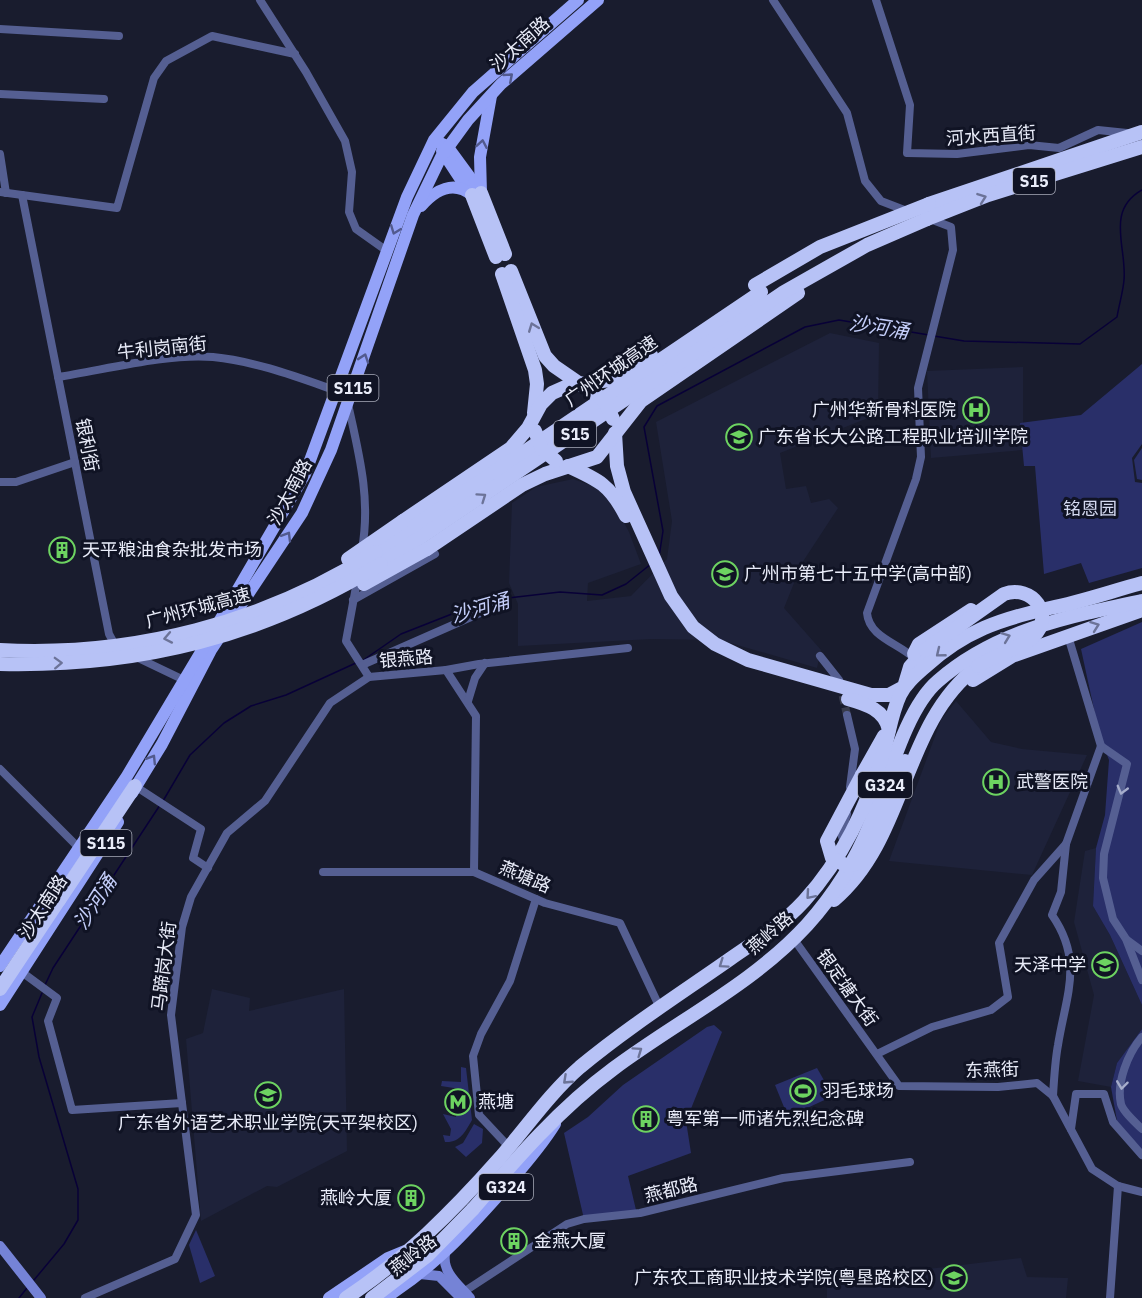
<svg xmlns="http://www.w3.org/2000/svg" width="1142" height="1298" viewBox="0 0 1142 1298" font-family="'IBM Plex Sans','Noto Sans SC',sans-serif">
	<style>
		.built { fill: #1e223a }
		.green { fill: #292f69 }
		.lines { fill: none; stroke-linecap: round; stroke-linejoin: round }
		.stream { stroke: #080037; stroke-width: 1.5 }
		.street-tunnel { stroke: #383b4c; stroke-width: 8; stroke-dasharray: 8 4; stroke-linecap: butt }
		.street { stroke: #555f92; stroke-width: 8 }
		.secondary { stroke: #7583d6; stroke-width: 10 }
		.primary { stroke: #93a2f8; stroke-width: 12 }
		.highway { stroke: #b7c2f6; stroke-width: 14 }
		.highway-bridge { stroke: #b7c2f6; stroke-width: 14 }
		.oneway { stroke: #525a8e }
		.oneway2 { stroke: #6c7398 }
		.oneway3 { stroke: #a6adcb }
		.labels { text-anchor: middle; stroke-width: 6; stroke-linejoin: round; paint-order: stroke }
		.shield { fill: #101324; stroke: #a8abb9; stroke-width: 1.5 }
		.shield-label { font-size: 16px; font-weight: bold; fill: #e9ecf9 }
		.street-label { font-size: 18px; fill: #e9ecf9; stroke: #101324 }
		.poi-label { font-size: 18px; fill: #e9ecf9; stroke: #101324; text-anchor: start }
		.park-label { font-size: 18px; fill: #d3d8ef; stroke: #101324 }
		.water-label { font-size: 20px; font-style: italic; fill: #c4cefa; stroke: #101324 }
	</style>
	<rect width="100%" height="100%" fill="#191c2e"/>
	<g class="built">
		<polygon points="830,333 879,343 878,414 780,453 786,489 806,486 811,503 829,499 838,508 802,563 784,608 821,650 817,668 720,640 652,639 518,646 518,604 509,583 512,503 536,487 573,479 607,491 629,532 641,564 588,583 587,601 631,596 667,559 672,521 656,422"/>
		<polygon points="1023,367 1023,450 931,458 927,371"/>
		<polygon points="956,701 991,742 1022,749 1087,755 1032,875 889,861 941,720"/>
		<polygon points="1096,848 1093,906 1110,935 1142,1005 1142,1029 1117,1063 1111,1087 1078,1081 1094,995 1074,922 1085,851"/>
		<polygon points="212,989 250,998 249,1011 344,989 347,1151 277,1187 267,1186 201,1221 186,1039 203,1033"/>
		<polygon points="1021,1258 1027,1277 1068,1278 1066,1298 827,1298 827,1281"/>
	</g>
	<g class="green">
		<polygon points="1142,364 1142,444 1132,458 1135,482 1142,483 1142,568 1089,583 1081,563 1044,574 1035,466 1024,466 1020,423 1081,415"/>
		<polygon points="1142,448 1142,480 1137,479 1134,460"/>
		<polygon points="1142,622 1142,1005 1110,935 1093,906 1096,848 1105,815 1109,760 1100,737 1081,649"/>
		<polygon points="714,1025 722,1032 686,1121 691,1153 628,1176 636,1210 584,1219 564,1133 588,1117 623,1085 707,1027"/>
		<polygon points="1142,1029 1142,1150 1117,1121 1111,1087 1117,1063"/>
		<path d="M 461,1067 L 466,1068 L 472,1120 C 465,1132 460,1143 445,1142 L 443,1135 L 450,1136 L 451,1129 L 443,1114 L 456,1117 L 460,1089 L 441,1086 L 442,1081 L 461,1082 Z"/>
		<polygon points="817,1068 833,1096 788,1117 775,1085"/>
		<polygon points="474,1124 483,1129 482,1143 466,1157 455,1147 463,1143"/>
		<polygon points="196,1230 215,1276 200,1283 189,1245"/>
	</g>
	<g class="lines">
		<g class="stream">
			<path d="M 934,336 L 964,341 L 1080,344 L 1117,317 C 1119,305 1123,292 1124,280 C 1127,247 1105,211 1142,190"/>
			<polyline points="659,557 663,531 644,427 657,406 805,327 839,320 929,335"/>
			<polyline points="362,661 401,634 462,610 499,599 560,592 602,595 626,584 651,564"/>
			<polyline points="163,801 190,755 224,723 251,706 286,695 358,662"/>
			<polyline points="45,985 53,968 160,805"/>
			<polyline points="34,1280 64,1244 78,1220 78,1189 39,1057 32,1017 42,993"/>
			<polyline points="19,1298 27,1288"/>
		</g>
		<polyline class="street-tunnel" points="840,684 847,715"/>
		<g class="street">
			<polyline points="260,0 306,72 345,141 352,172 349,212 356,229 387,251"/>
			<polyline points="773,0 847,113 865,181 881,201 907,211"/>
			<polyline points="876,0 910,105 907,153 957,154 1029,145 1059,148 1098,130 1127,133"/>
			<polyline points="0,29 119,36"/>
			<polyline points="0,94 104,99"/>
			<polyline points="0,154 6,193"/>
			<polyline points="0,192 117,208 154,78 166,61 212,36 295,54"/>
			<polyline points="22,195 109,634 115,645"/>
			<path d="M 58,377 C 104,370 167,353 213,357 C 255,361 297,377 337,391"/>
			<path d="M 348,404 C 359,454 371,499 362,549"/>
			<polyline points="0,482 16,482 75,462"/>
			<polyline points="358,576 346,641 369,677 446,670 476,716 474,872"/>
			<polyline points="353,600 435,554"/>
			<polyline points="820,656 839,680"/>
			<polyline points="136,657 184,680"/>
			<path d="M 914,658 C 898,643 869,637 867,613 L 916,479 L 921,457 L 918,388 L 953,250 L 951,227 L 930,219"/>
			<polyline points="362,665 496,606"/>
			<polyline points="446,670 479,664 628,648"/>
			<polyline points="468,701 475,678 485,663"/>
			<polyline points="847,715 855,749 850,787"/>
			<polyline points="1101,746 1127,764 1104,854 1103,878 1113,919 1126,939 1142,980"/>
			<polyline points="0,769 76,845"/>
			<polyline points="135,786 201,829 193,858 208,868"/>
			<polyline points="845,845 841,834 847,814"/>
			<polyline points="323,872 474,872 545,903 620,923 660,1008"/>
			<polyline points="793,938 899,1086 998,1087 1037,1083 1053,1096 1092,1169 1118,1186 1142,1192"/>
			<polyline points="1127,940 1142,951"/>
			<polyline points="19,970 57,998 48,1021 72,1110 182,1103"/>
			<path d="M 1142,1037 C 1128,1053 1116,1083 1121,1104 C 1123,1112 1136,1123 1142,1129"/>
			<polyline points="877,1054 932,1027 991,1010 1008,997 999,943 1034,880 1066,844 1101,746 1068,636"/>
			<path d="M 1053,1096 C 1054,1079 1055,1061 1058,1045 C 1066,995 1084,961 1052,915 L 1061,892 L 1066,844"/>
			<polyline points="1071,1129 1076,1094 1104,1094 1113,1122 1142,1155"/>
			<polyline points="509,1147 479,1115 473,1056 481,1034 510,981 536,899"/>
			<polyline points="462,1293 567,1224 584,1219 640,1213 783,1178 910,1162"/>
			<polyline points="85,1298 175,1259 196,1215 171,1015 182,927 191,897 227,833 265,801 330,703 369,677"/>
			<polyline points="1110,1298 1118,1186"/>
		</g>
		<g class="secondary">
			<polyline points="0,1246 41,1298"/>
			<path d="M 445,1254 C 442,1273 459,1285 470,1298"/>
			<polyline points="420,1274 439,1276 461,1298"/>
		</g>
		<g class="primary">
			<polyline points="440,143 447,146 480,191"/>
			<polyline points="442,151 469,192"/>
			<polyline points="481,193 480,157 491,96"/>
			<path d="M 421,206 C 435,190 454,180 472,195"/>
			<polyline points="216,627 305,474 407,197 434,140 473,92 578,0"/>
			<polyline points="132,793 162,744 211,650 302,513 331,450 413,215 441,157 468,120 501,84 598,0"/>
			<polyline points="0,966 127,776 204,647"/>
			<polyline points="0,1005 118,822"/>
			<polyline points="329,1298 388,1258 405,1251"/>
			<path d="M 385,1298 C 436,1265 464,1234 504,1189 C 522,1168 541,1147 555,1124"/>
		</g>
		<g class="highway">
			<polyline points="481,193 505,254"/>
			<polyline points="472,195 496,257"/>
			<polyline points="929,204 1142,132"/>
			<polyline points="511,271 545,356 554,366 583,386"/>
			<polyline points="502,274 535,370 537,384 534,413"/>
			<polyline points="615,433 617,466 624,492 671,596 693,627 715,644 748,660 871,695 889,695 904,687 910,667 925,650"/>
			<path d="M 568,466 C 599,480 610,485 626,516"/>
			<polyline points="403,521 511,448 528,428 541,404 552,393 570,385 610,380 651,355"/>
			<polyline points="427,549 522,485 545,474 597,457 641,401 798,293"/>
			<polyline points="376,552 761,292"/>
			<polyline points="381,564 784,292 867,245 927,219"/>
			<polyline points="914,654 919,644 971,610"/>
			<polyline points="973,680 1012,656 1142,610"/>
			<path d="M 848,699 C 866,704 885,710 889,730"/>
			<polyline points="862,775 884,736"/>
			<polyline points="59,900 135,786"/>
			<path d="M 834,900 C 908,837 901,724 978,666"/>
			<path d="M 473,1209 C 516,1159 560,1108 613,1069 C 677,1021 753,984 807,925 C 833,896 855,862 870,825 C 887,784 905,709 938,681 C 995,631 1069,616 1142,601"/>
			<path d="M 346,1298 C 404,1260 453,1211 499,1159 C 526,1128 549,1094 580,1067 C 627,1028 680,994 730,959 C 756,941 783,924 804,901 C 843,858 866,808 883,754 C 889,735 891,714 900,695 C 906,683 916,675 926,666 C 964,631 1001,619 1050,608 C 1081,602 1112,591 1142,583"/>
		</g>
		<g class="highway-bridge">
			<polyline points="927,219 988,195 1142,147"/>
			<polyline points="755,285 820,247 929,204"/>
			<polyline points="590,390 604,400 613,419"/>
			<polyline points="535,431 542,449 556,461"/>
			<polyline points="348,559 403,521"/>
			<polyline points="364,584 427,549"/>
			<path d="M 0,650 C 133,657 264,623 376,552"/>
			<path d="M 925,650 L 1004,594 C 1032,584 1056,615 1033,637 C 1022,647 993,656 978,666"/>
			<path d="M 0,664 C 140,667 261,637 381,564"/>
			<polyline points="862,775 827,841 832,858 847,866 859,863 872,850 905,761"/>
			<polyline points="0,989 59,900"/>
			<polyline points="372,1298 427,1256 473,1209"/>
		</g>
	</g>
	<defs><path id="oneway-chevron" d="M-2-3.5L2.5 0L-2 3.5" fill="none" stroke-width="1.6" stroke-linecap="round" stroke-linejoin="round" transform="scale(1.5)"/></defs>
	<g class="oneway">
		<use href="#oneway-chevron" transform="translate(509 77) rotate(-41)"/>
		<use href="#oneway-chevron" transform="translate(482 144) rotate(-80)"/>
		<use href="#oneway-chevron" transform="translate(395 230) rotate(111)"/>
		<use href="#oneway-chevron" transform="translate(364 358) rotate(-71)"/>
		<use href="#oneway-chevron" transform="translate(287 536) rotate(-59)"/>
		<use href="#oneway-chevron" transform="translate(152 759) rotate(-58)"/>
	</g>
	<g class="oneway2">
		<use href="#oneway-chevron" transform="translate(982 198) rotate(-20)"/>
		<use href="#oneway-chevron" transform="translate(533 327) rotate(-111)"/>
		<use href="#oneway-chevron" transform="translate(482 497) rotate(-35)"/>
		<use href="#oneway-chevron" transform="translate(1095 626) rotate(-20)"/>
		<use href="#oneway-chevron" transform="translate(1006 637) rotate(-21)"/>
		<use href="#oneway-chevron" transform="translate(168 638) rotate(169)"/>
		<use href="#oneway-chevron" transform="translate(940 653) rotate(141)"/>
		<use href="#oneway-chevron" transform="translate(58 663) rotate(-2)"/>
		<use href="#oneway-chevron" transform="translate(810 895) rotate(131)"/>
		<use href="#oneway-chevron" transform="translate(723 964) rotate(145)"/>
		<use href="#oneway-chevron" transform="translate(638 1051) rotate(-35)"/>
		<use href="#oneway-chevron" transform="translate(567 1080) rotate(137)"/>
	</g>
	<g class="oneway3">
		<use href="#oneway-chevron" transform="translate(1122 790) rotate(105)"/>
		<use href="#oneway-chevron" transform="translate(1122 1085) rotate(97)"/>
	</g>
	<defs>
		<g id="hospital-ring" transform="scale(1.35)"><circle r="9.5" fill="#101324" stroke="#6dd361" stroke-width="1.5"/><path d="M-5-5h3v3.5h4V-5h3V5h-3V1.5h-4V5h-3Z" fill="#6dd361"/></g>
		<g id="university-ring" transform="scale(1.35)"><circle r="9.5" fill="#101324" stroke="#6dd361" stroke-width="1.5"/><path d="M0-5L7-2L0 1L-7-2ZM-4 1L0 2.5L4 1V4Q0 6-4 4Z" fill="#6dd361"/></g>
		<g id="building-ring" transform="scale(1.35)"><circle r="9.5" fill="#101324" stroke="#6dd361" stroke-width="1.5"/><path d="M-4-6H4V6H1V3H-1V6H-4ZM-2.5-4.3h1.7v1.8h-1.7ZM.8-4.3h1.7v1.8H.8ZM-2.5-1h1.7V.8h-1.7ZM.8-1h1.7V.8H.8Z" fill="#6dd361"/></g>
		<g id="school-ring" transform="scale(1.35)"><circle r="9.5" fill="#101324" stroke="#6dd361" stroke-width="1.5"/><path d="M0-5L7-2L0 1L-7-2ZM-4 1L0 2.5L4 1V4Q0 6-4 4Z" fill="#6dd361"/></g>
		<g id="stadium-ring" transform="scale(1.35)"><circle r="9.5" fill="#101324" stroke="#6dd361" stroke-width="1.5"/><path d="M0-5a6.5 5 0 1 0 0 10a6.5 5 0 1 0 0-10ZM-3.5-1.8h7v3.6h-7Z" fill="#6dd361"/></g>
		<g id="metro-ring" transform="scale(1.35)"><circle r="9.5" fill="#101324" stroke="#6dd361" stroke-width="1.5"/><path d="M-5.5 5V-5H-3L0 0L3-5H5.5V5H3V-.5L0 4L-3-.5V5Z" fill="#6dd361"/></g>
	</defs>
	<g fill-rule="evenodd">
		<use href="#hospital-ring" x="976" y="410"/>
		<use href="#university-ring" x="739" y="437"/>
		<use href="#building-ring" x="62" y="550"/>
		<use href="#university-ring" x="725" y="574"/>
		<use href="#hospital-ring" x="996" y="782"/>
		<use href="#school-ring" x="1105" y="965"/>
		<use href="#stadium-ring" x="803" y="1091"/>
		<use href="#school-ring" x="268" y="1095"/>
		<use href="#metro-ring" x="458" y="1102"/>
		<use href="#building-ring" x="646" y="1119"/>
		<use href="#building-ring" x="411" y="1198"/>
		<use href="#building-ring" x="514" y="1241"/>
		<use href="#university-ring" x="954" y="1278"/>
	</g>
	<g class="labels">
		<g class="shield">
			<rect x="1013" y="168" width="42" height="26" rx="4.5"/>
			<rect x="327.5" y="375" width="51" height="26" rx="4.5"/>
			<rect x="554" y="421" width="42" height="26" rx="4.5"/>
			<rect x="858" y="772" width="54" height="26" rx="4.5"/>
			<rect x="80.5" y="830" width="51" height="26" rx="4.5"/>
			<rect x="479" y="1174" width="54" height="26" rx="4.5"/>
		</g>
		<g class="shield-label">
			<text x="1034" y="187">S15</text>
			<text x="353" y="394">S115</text>
			<text x="575" y="440">S15</text>
			<text x="885" y="791">G324</text>
			<text x="106" y="849">S115</text>
			<text x="506" y="1193">G324</text>
		</g>
		<g class="street-label">
			<text transform="translate(520 44) rotate(-42)" y="6">沙太南路</text>
			<text transform="translate(991 136) rotate(-4)" y="6">河水西直街</text>
			<text transform="translate(162 348) rotate(-6)" y="6">牛利岗南街</text>
			<text transform="translate(611 371) rotate(-35)" y="6">广州环城高速</text>
			<text transform="translate(87 445) rotate(79)" y="6">银利街</text>
			<text transform="translate(290 492) rotate(-62)" y="6">沙太南路</text>
			<text transform="translate(198 608) rotate(-15)" y="6">广州环城高速</text>
			<text transform="translate(406 659) rotate(-5)" y="6">银燕路</text>
			<text transform="translate(525 877) rotate(23)" y="6">燕塘路</text>
			<text transform="translate(43 907) rotate(-57)" y="6">沙太南路</text>
			<text transform="translate(770 933) rotate(-41)" y="6">燕岭路</text>
			<text transform="translate(164 966) rotate(-83)" y="6">马蹄岗大街</text>
			<text transform="translate(847 988) rotate(54)" y="6">银定塘大街</text>
			<text transform="translate(992 1070) rotate(-2)" y="6">东燕街</text>
			<text transform="translate(671 1190) rotate(-14)" y="6">燕都路</text>
			<text transform="translate(413 1255) rotate(-38)" y="6">燕岭路</text>
		</g>
		<g class="poi-label">
			<text x="956" y="416" text-anchor="end">广州华新骨科医院</text>
			<text x="758" y="443">广东省长大公路工程职业培训学院</text>
			<text x="82" y="556">天平粮油食杂批发市场</text>
			<text x="744" y="580">广州市第七十五中学(高中部)</text>
			<text x="1016" y="788">武警医院</text>
			<text x="1086" y="971" text-anchor="end">天泽中学</text>
			<text x="822" y="1097">羽毛球场</text>
			<text x="478" y="1108">燕塘</text>
			<text x="666" y="1125">粤军第一师诸先烈纪念碑</text>
			<text x="268" y="1129" text-anchor="middle">广东省外语艺术职业学院(天平架校区)</text>
			<text x="392" y="1204" text-anchor="end">燕岭大厦</text>
			<text x="534" y="1247">金燕大厦</text>
			<text x="934" y="1284" text-anchor="end">广东农工商职业技术学院(粤垦路校区)</text>
		</g>
		<g class="park-label">
			<text x="1090" y="515">铭恩园</text>
		</g>
		<g class="water-label">
			<text transform="translate(879 327) rotate(9)" y="7">沙河涌</text>
			<text transform="translate(480 608) rotate(-16)" y="7">沙河涌</text>
			<text transform="translate(95 902) rotate(-57)" y="7">沙河涌</text>
		</g>
	</g>
</svg>
